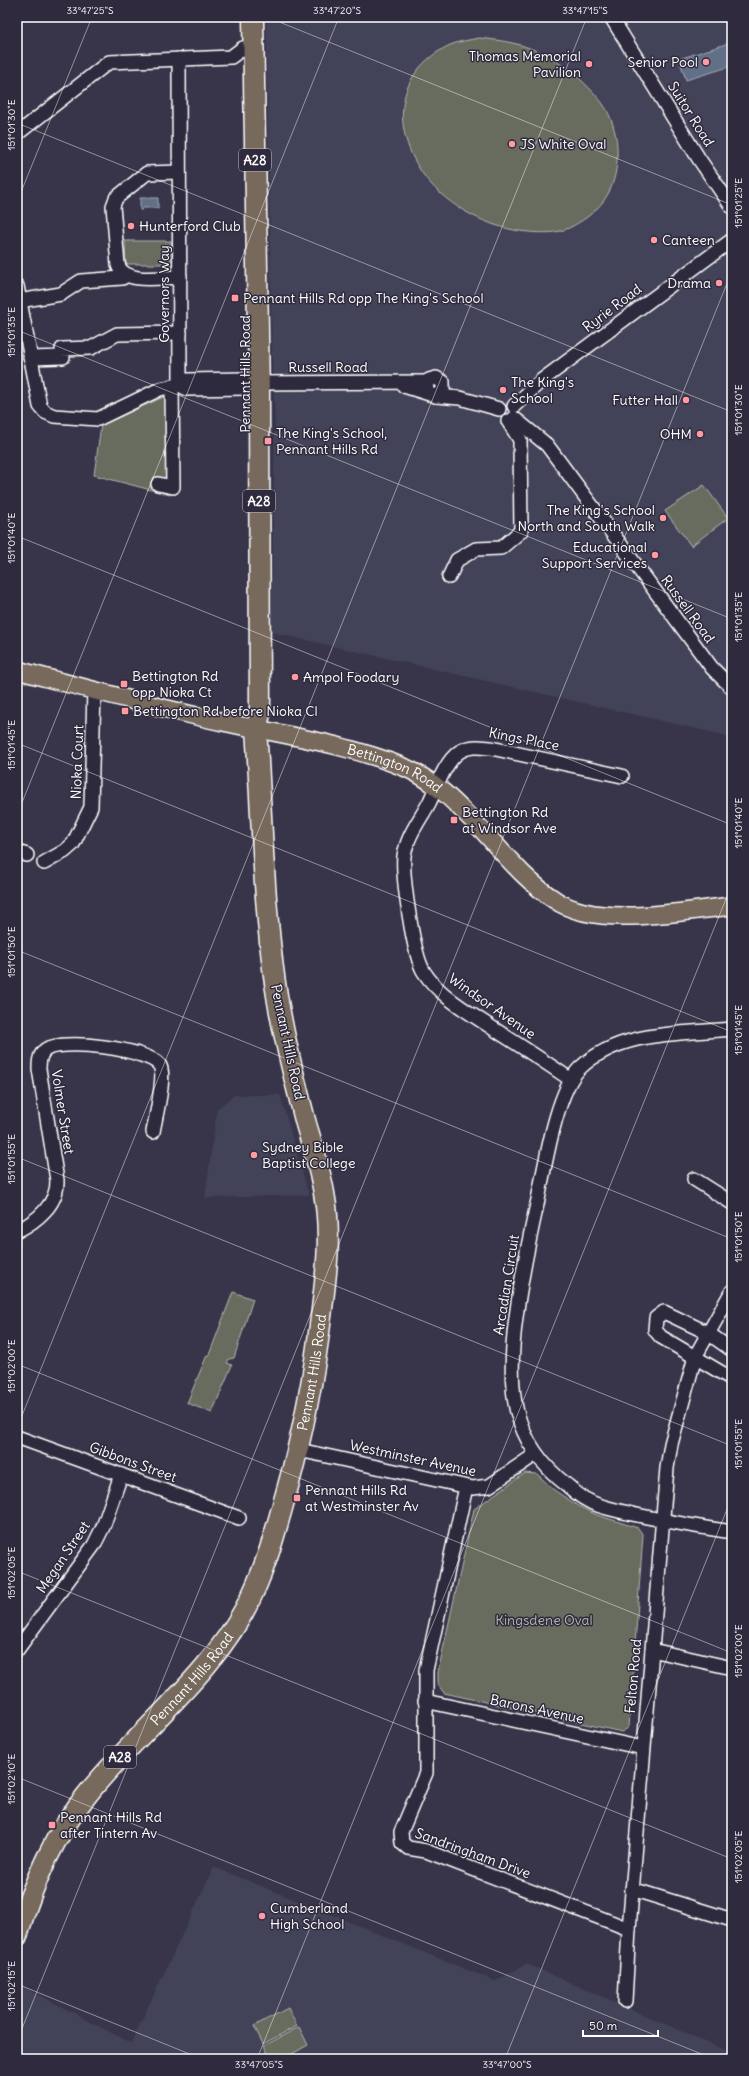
<svg xmlns="http://www.w3.org/2000/svg" width="749" height="2076" viewBox="0 0 749 2076" font-family="Delius,sans-serif">
	<style>
		.built { fill: #424259 }
		.green { fill: #686c5f; stroke: #b4b6af }
		.water { fill: #627087; stroke: #a1a9b7 }
		.lines { fill: none; stroke-linecap: round; stroke-linejoin: round }
		.minor-casing { stroke: #fff; stroke-width: 16 }
		.major-casing { stroke: #fff; stroke-width: 20 }
		.highway-casing { stroke: #fff; stroke-width: 23 }
		.minor { stroke: #2f2a3d; stroke-width: 13 }
		.major { stroke: #77695c; stroke-width: 17 }
		.highway { stroke: #77695c; stroke-width: 20 }
		.ticks { fill: none; stroke: #fff; stroke-width: 1; stroke-opacity: 0.45 }
		.poi-dot { fill: #ff9aa2; stroke: #2f2a3d; stroke-width: 1.5 }
		.labels { text-anchor: middle; stroke-width: 3; stroke-linejoin: round; paint-order: stroke }
		.shield { fill: #2f2a3d; stroke: #c1bfc5; stroke-width: 1 }
		.shield-label { font-size: 13px; font-weight: bold; fill: #fff }
		.poi-label { font-size: 14px; fill: #fff; stroke: #2f2a3d; text-anchor: start }
		.street-label { font-size: 14px; fill: #fff; stroke: #2f2a3d }
		.park-label { font-size: 14px; fill: #b4b6af; stroke: #2f2a3d }
		.neatline { fill: none; stroke: #fff; stroke-width: 1.5 }
		.ticks-label { font-size: 10px; text-anchor: middle; fill: #fff }
	</style>
	<rect width="100%" height="100%" fill="#38354a"/>
	<filter id="ink" filterUnits="userSpaceOnUse"><feTurbulence type="fractalNoise" baseFrequency=".025" numOctaves="2"/><feDisplacementMap in="SourceGraphic" scale="8" xChannelSelector="R" yChannelSelector="G"/><feConvolveMatrix kernelMatrix="1 2 1 2 8 2 1 2 1" color-interpolation-filters="sRGB"/></filter>
	<g filter="url(#ink)">
		<g class="built">
			<polygon points="266,17 732,17 732,737 271,632 275,419 272,360"/>
			<polygon points="234,1095 280,1095 309,1195 205,1198 217,1109"/>
			<polygon points="214,1867 495,1981 527,1964 732,2053 732,2059 17,2059 17,2012 22,1986 131,2043"/>
		</g>
		<g class="green">
			<path d="M 479,38 C 497,40 515,42 532,49 C 558,59 586,81 603,104 C 611,115 616,132 617,146 C 619,186 605,210 569,228 C 556,234 541,233 528,232 C 490,229 448,207 425,177 C 390,129 394,72 450,45 C 459,41 470,40 479,38 Z"/>
			<polygon points="125,241 171,241 171,264 126,264"/>
			<polygon points="168,395 170,495 94,475 101,425"/>
			<polygon points="704,485 728,518 691,546 665,511"/>
			<polygon points="233,1292 253,1299 234,1358 229,1359 227,1363 232,1365 212,1413 187,1403 207,1355 209,1355"/>
			<polygon points="525,1473 537,1474 554,1490 578,1506 597,1515 638,1528 643,1535 629,1727 622,1732 444,1693 438,1685 438,1672 474,1509"/>
			<polygon points="288,2008 297,2026 263,2044 254,2026"/>
			<polygon points="299,2027 308,2045 283,2059 271,2059 264,2046"/>
		</g>
		<g class="water">
			<polygon points="732,42 732,66 686,80 679,59"/>
			<polygon points="140,198 158,198 158,208 143,208 142,210 140,210"/>
		</g>
		<g class="lines">
			<g class="minor-casing">
				<g id="minor">
					<polyline points="611,17 699,159 732,207"/>
					<polyline points="179,59 180,385"/>
					<polyline points="17,134 109,62 231,57 243,48"/>
					<path d="M 179,172 L 147,173 L 116,198 L 113,206 L 118,265 C 125,285 162,277 180,277"/>
					<polyline points="17,286 40,406 45,412 54,416 98,419 160,389 180,385 188,380 245,379 258,383 428,382"/>
					<polyline points="19,301 61,294 81,281 122,278 126,276"/>
					<polyline points="30,358 63,357 62,349 91,348 117,334 180,333"/>
					<polyline points="180,385 187,389 245,388 258,383"/>
					<polyline points="404,386 436,396 443,391 443,382 436,378 429,380 426,387 428,393"/>
					<polyline points="436,396 460,398 499,409"/>
					<polyline points="514,406 542,380 732,240"/>
					<polyline points="514,418 547,445 712,668 732,688"/>
					<polyline points="158,484 173,487 172,386"/>
					<polyline points="449,577 457,560 476,549 501,548 521,531 520,440 508,421"/>
					<polyline points="17,852 27,855"/>
					<polyline points="44,863 65,851 73,844 91,807 94,690"/>
					<path d="M 732,1029 C 681,1034 620,1030 580,1068 C 555,1092 544,1174 536,1209 C 528,1245 521,1280 516,1317 C 507,1385 509,1441 568,1486 C 574,1491 580,1497 587,1500 C 599,1508 618,1510 632,1514 C 665,1521 698,1527 732,1532"/>
					<path d="M 570,1079 C 545,1062 519,1045 494,1029 C 469,1012 440,997 424,972 C 413,955 402,876 404,856 C 407,835 421,819 430,801 C 437,786 445,762 459,752 C 469,745 480,747 491,748 L 622,776"/>
					<polyline points="694,1179 732,1203"/>
					<path d="M 17,1231 C 37,1221 58,1204 57,1180 L 39,1069 C 39,1063 39,1056 44,1051 C 58,1037 151,1049 160,1066 C 166,1077 155,1119 153,1132"/>
					<polyline points="732,1350 708,1333 664,1312 656,1318 655,1330 661,1337 732,1379"/>
					<polyline points="17,1437 239,1518"/>
					<polyline points="299,1450 473,1488 489,1486 536,1454"/>
					<polyline points="466,1487 426,1670 426,1773 401,1832 402,1843 408,1848 426,1851 629,1929"/>
					<polyline points="17,1650 94,1545 103,1527 121,1475"/>
					<polyline points="652,1650 732,1668"/>
					<polyline points="425,1701 643,1748"/>
					<polyline points="632,1889 732,1920"/>
					<polyline points="625,2001 629,1929 667,1468 671,1444 695,1357 732,1291"/>
				</g>
			</g>
			<g class="major-casing">
				<g id="major">
					<path id="s1" d="M 17,670 C 85,688 154,707 223,722 C 284,735 348,744 406,768 C 438,782 460,808 484,832 C 506,856 527,882 555,900 C 597,929 682,911 732,906"/>
				</g>
			</g>
			<g class="highway-casing">
				<g id="highway">
					<path id="s2" d="M 17,1936 C 33,1883 54,1834 90,1791 C 142,1727 217,1671 252,1595 C 268,1561 277,1526 287,1490 C 303,1433 314,1376 321,1317 C 326,1276 332,1235 324,1193 C 320,1170 313,1147 306,1124 C 294,1077 282,1031 275,983 C 263,899 262,814 256,729 L 260,714 L 259,394 L 253,17"/>
				</g>
			</g>
			<use href="#minor" class="minor"/>
			<use href="#major" class="major"/>
			<use href="#highway" class="highway"/>
		</g>
	</g>
	<path class="ticks" d="M 267,17 L 732,205M 17,123 L 732,412M 17,202 L 92,17M 17,330 L 732,619M 17,536 L 732,825M 17,743 L 732,1032M 17,815 L 339,17M 17,950 L 732,1239M 17,1157 L 732,1446M 17,1364 L 732,1653M 17,1428 L 587,17M 17,1571 L 732,1859M 17,1777 L 714,2059M 17,1984 L 202,2059M 17,2041 L 732,271M 257,2059 L 732,884M 505,2059 L 732,1497"/>
	<g class="poi-dot">
		<circle cx="706" cy="62" r="4"/>
		<circle cx="589" cy="64" r="4"/>
		<circle cx="512" cy="144" r="4"/>
		<circle cx="131" cy="226" r="4"/>
		<circle cx="654" cy="240" r="4"/>
		<circle cx="719" cy="283" r="4"/>
		<rect x="231" y="294" width="8" height="8" rx="2"/>
		<circle cx="503" cy="390" r="4"/>
		<circle cx="686" cy="400" r="4"/>
		<circle cx="700" cy="434" r="4"/>
		<rect x="264" y="437" width="8" height="8" rx="2"/>
		<circle cx="663" cy="518" r="4"/>
		<circle cx="655" cy="555" r="4"/>
		<circle cx="295" cy="677" r="4"/>
		<rect x="120" y="680" width="8" height="8" rx="2"/>
		<rect x="121" y="707" width="8" height="8" rx="2"/>
		<rect x="450" y="816" width="8" height="8" rx="2"/>
		<circle cx="254" cy="1155" r="4"/>
		<rect x="293" y="1494" width="8" height="8" rx="2"/>
		<rect x="48" y="1821" width="8" height="8" rx="2"/>
		<circle cx="262" cy="1916" r="4"/>
	</g>
	<g class="labels">
		<g class="shield">
			<rect x="239" y="149" width="32" height="22" rx="3"/>
			<rect x="243" y="490" width="32" height="22" rx="3"/>
			<rect x="104" y="1746" width="32" height="22" rx="3"/>
		</g>
		<g class="shield-label">
			<text x="255" y="165">A28</text>
			<text x="259" y="506">A28</text>
			<text x="120" y="1762">A28</text>
		</g>
		<g class="poi-label">
			<text x="581" y="61" text-anchor="end">Thomas Memorial<tspan x="581" dy="16">Pavilion</tspan></text>
			<text x="698" y="67" text-anchor="end">Senior Pool</text>
			<text x="520" y="149">JS White Oval</text>
			<text x="139" y="231">Hunterford Club</text>
			<text x="662" y="245">Canteen</text>
			<text x="711" y="288" text-anchor="end">Drama</text>
			<text x="243" y="303">Pennant Hills Rd opp The King's School</text>
			<text x="511" y="387">The King's<tspan x="511" dy="16">School</tspan></text>
			<text x="678" y="405" text-anchor="end">Futter Hall</text>
			<text x="276" y="438">The King's School,<tspan x="276" dy="16">Pennant Hills Rd</tspan></text>
			<text x="692" y="439" text-anchor="end">OHM</text>
			<text x="655" y="515" text-anchor="end">The King's School<tspan x="655" dy="16">North and South Walk</tspan></text>
			<text x="647" y="552" text-anchor="end">Educational<tspan x="647" dy="16">Support Services</tspan></text>
			<text x="132" y="681">Bettington Rd<tspan x="132" dy="16">opp Nioka Ct</tspan></text>
			<text x="303" y="682">Ampol Foodary</text>
			<text x="133" y="716">Bettington Rd before Nioka Cl</text>
			<text x="462" y="817">Bettington Rd<tspan x="462" dy="16">at Windsor Ave</tspan></text>
			<text x="262" y="1152">Sydney Bible<tspan x="262" dy="16">Baptist College</tspan></text>
			<text x="305" y="1495">Pennant Hills Rd<tspan x="305" dy="16">at Westminster Av</tspan></text>
			<text x="60" y="1822">Pennant Hills Rd<tspan x="60" dy="16">after Tintern Av</tspan></text>
			<text x="270" y="1913">Cumberland<tspan x="270" dy="16">High School</tspan></text>
		</g>
		<g class="street-label">
			<text transform="translate(691 114) rotate(58)" y="5">Suitor Road</text>
			<text transform="translate(164 294) rotate(-90)" y="5">Governors Way</text>
			<text transform="translate(612 308) rotate(-37)" y="5">Ryrie Road</text>
			<text x="328" y="372">Russell Road</text>
			<text transform="translate(245 374) rotate(-90)" y="5">Pennant Hills Road</text>
			<text transform="translate(688 609) rotate(54)" y="5">Russell Road</text>
			<text transform="translate(524 739) rotate(11)" y="5">Kings Place</text>
			<text transform="translate(77 762) rotate(-88)" y="5">Nioka Court</text>
			<text dy="5" stroke="none"><textPath href="#s1" startOffset="391">Bettington Road</textPath></text>
			<text transform="translate(492 1006) rotate(35)" y="5">Windsor Avenue</text>
			<text transform="translate(288 1042) rotate(78)" y="5">Pennant Hills Road</text>
			<text transform="translate(63 1112) rotate(81)" y="5">Volmer Street</text>
			<text transform="translate(506 1285) rotate(-81)" y="5">Arcadian Circuit</text>
			<text dy="5" stroke="none"><textPath href="#s2" startOffset="650">Pennant Hills Road</textPath></text>
			<text transform="translate(413 1458) rotate(12)" y="5">Westminster Avenue</text>
			<text transform="translate(133 1462) rotate(20)" y="5">Gibbons Street</text>
			<text transform="translate(63 1557) rotate(-56)" y="5">Megan Street</text>
			<text transform="translate(633 1676) rotate(-85)" y="5">Felton Road</text>
			<text dy="5" stroke="none"><textPath href="#s2" startOffset="315">Pennant Hills Road</textPath></text>
			<text transform="translate(537 1709) rotate(12)" y="5">Barons Avenue</text>
			<text transform="translate(473 1853) rotate(20)" y="5">Sandringham Drive</text>
		</g>
		<g class="park-label">
			<text x="544" y="1625">Kingsdene Oval</text>
		</g>
	</g>
	<rect width="749" height="2076" fill="none" stroke="#2f2a3d" stroke-width="44"/>
	<path d="M583 2030v6h75v-6" fill="none" stroke="#ffffff" stroke-width="2"/>
	<text x="589" y="2030" font-size="12" fill="#ffffff" stroke="#2f2a3d" stroke-width="3" paint-order="stroke">50 m</text>
	<rect x="22" y="22" width="705" height="2032" class="neatline"/>
	<g class="ticks-label">
		<text x="90" y="14">33°47'25"S</text>
		<text x="337" y="14">33°47'20"S</text>
		<text x="585" y="14">33°47'15"S</text>
		<text transform="translate(11 125) rotate(-90)" y="4">151°01'30"E</text>
		<text transform="translate(738 203) rotate(-90)" y="4">151°01'25"E</text>
		<text transform="translate(11 332) rotate(-90)" y="4">151°01'35"E</text>
		<text transform="translate(738 410) rotate(-90)" y="4">151°01'30"E</text>
		<text transform="translate(11 538) rotate(-90)" y="4">151°01'40"E</text>
		<text transform="translate(738 617) rotate(-90)" y="4">151°01'35"E</text>
		<text transform="translate(11 745) rotate(-90)" y="4">151°01'45"E</text>
		<text transform="translate(738 823) rotate(-90)" y="4">151°01'40"E</text>
		<text transform="translate(11 952) rotate(-90)" y="4">151°01'50"E</text>
		<text transform="translate(738 1030) rotate(-90)" y="4">151°01'45"E</text>
		<text transform="translate(11 1159) rotate(-90)" y="4">151°01'55"E</text>
		<text transform="translate(738 1237) rotate(-90)" y="4">151°01'50"E</text>
		<text transform="translate(11 1366) rotate(-90)" y="4">151°02'00"E</text>
		<text transform="translate(738 1444) rotate(-90)" y="4">151°01'55"E</text>
		<text transform="translate(11 1573) rotate(-90)" y="4">151°02'05"E</text>
		<text transform="translate(738 1651) rotate(-90)" y="4">151°02'00"E</text>
		<text transform="translate(11 1779) rotate(-90)" y="4">151°02'10"E</text>
		<text transform="translate(738 1857) rotate(-90)" y="4">151°02'05"E</text>
		<text transform="translate(11 1986) rotate(-90)" y="4">151°02'15"E</text>
		<text x="259" y="2068">33°47'05"S</text>
		<text x="507" y="2068">33°47'00"S</text>
	</g>
</svg>
